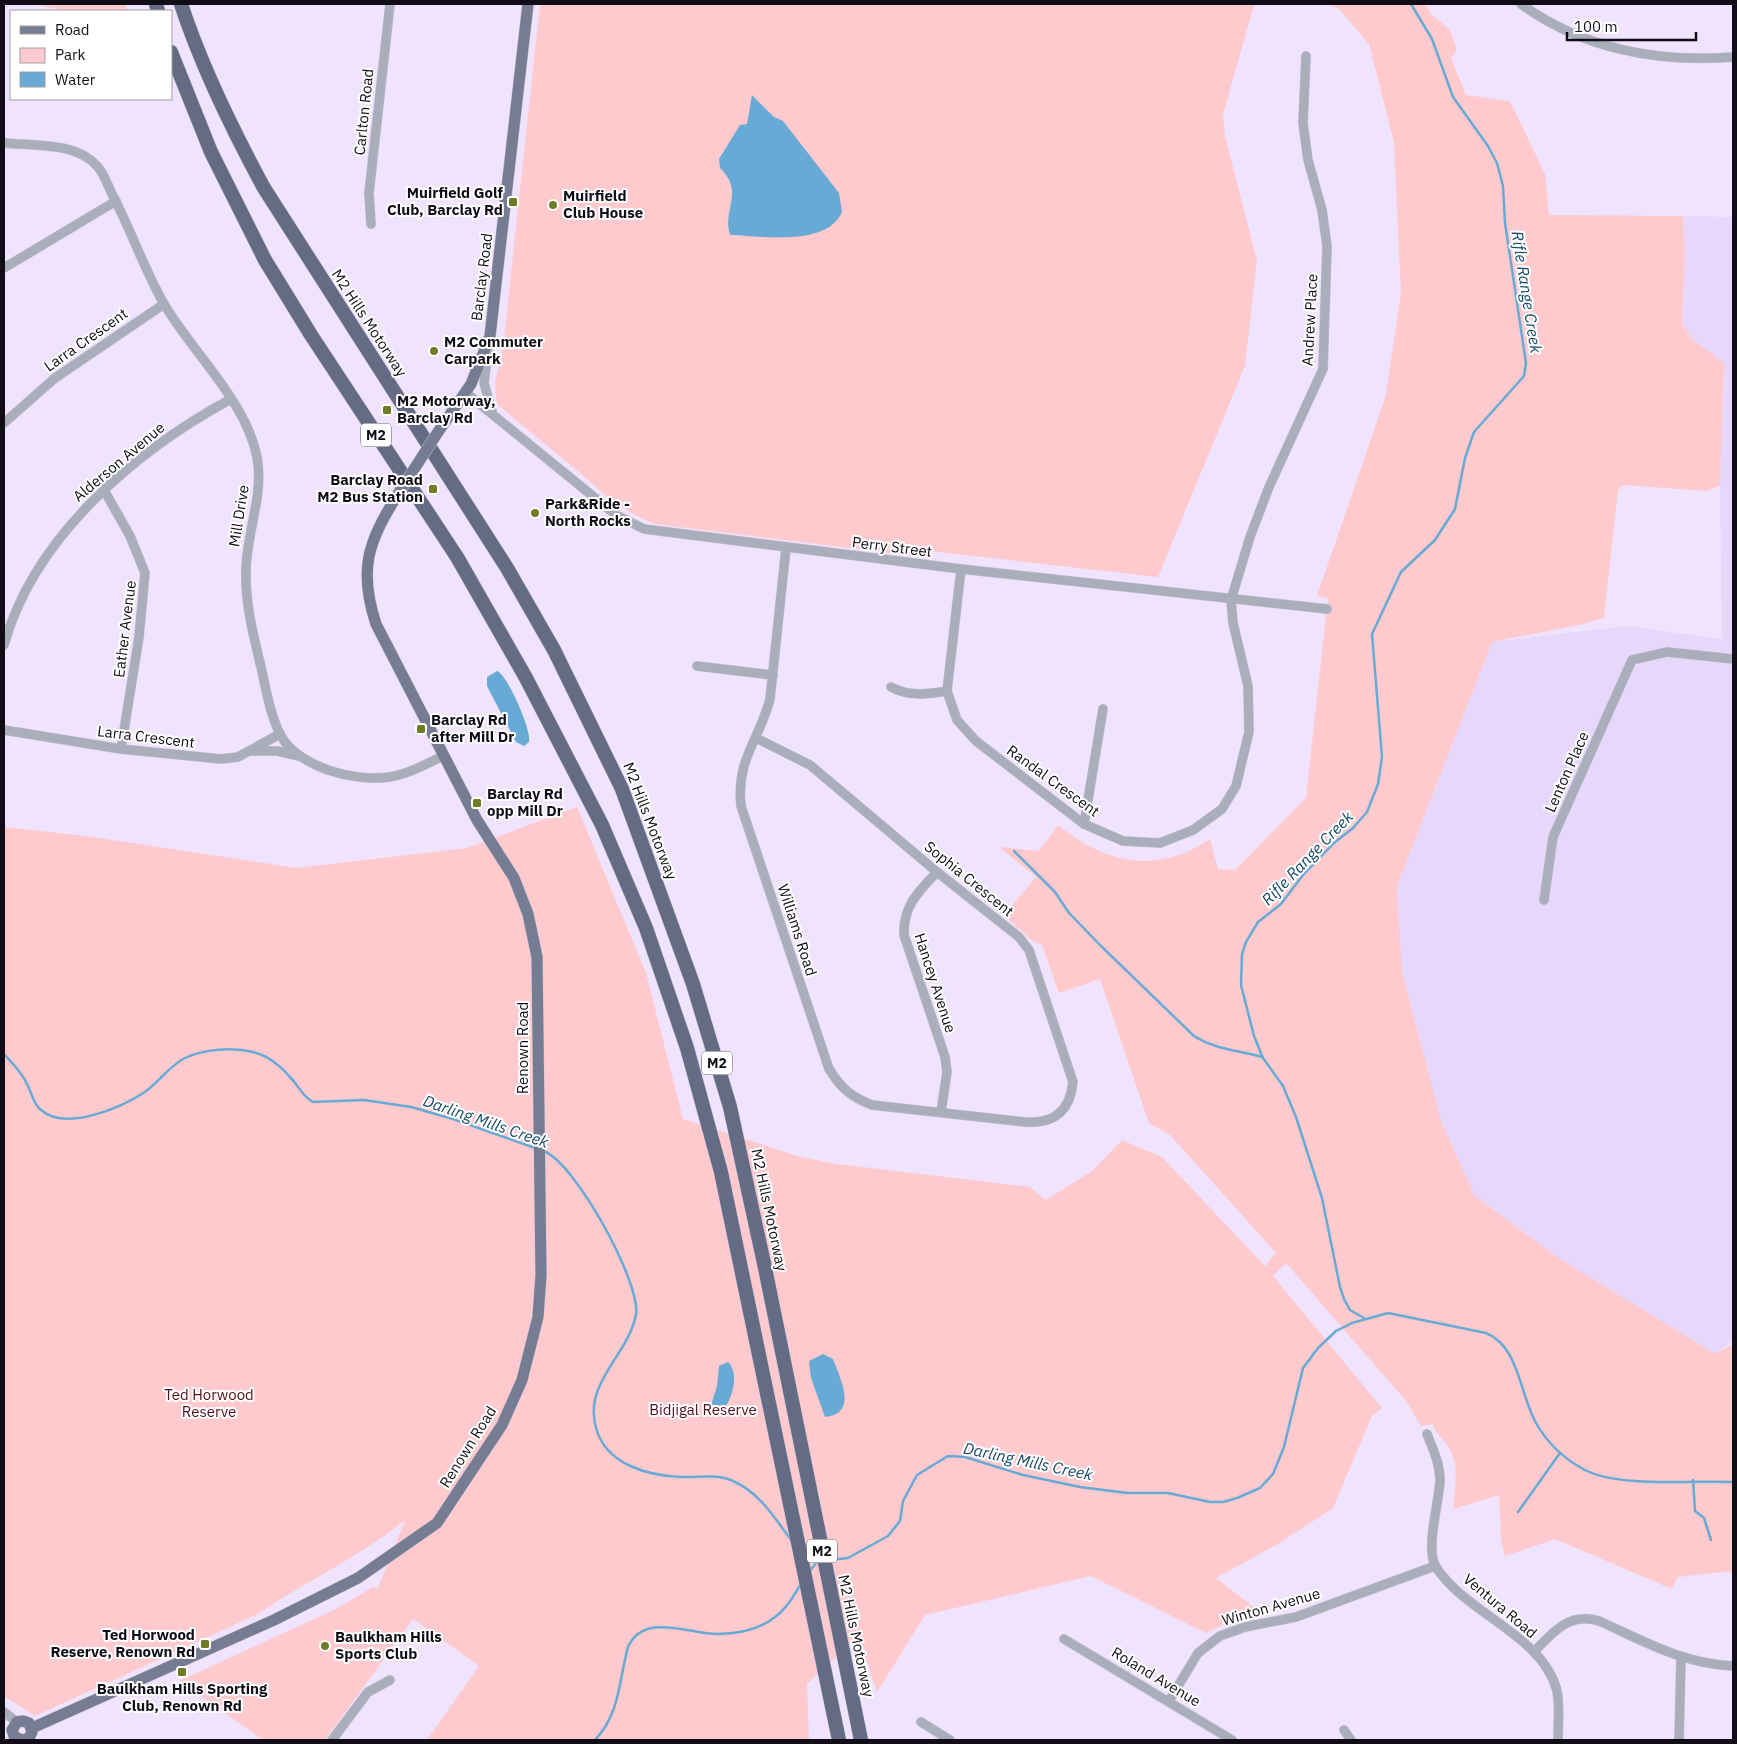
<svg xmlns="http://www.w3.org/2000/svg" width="1737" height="1744" viewBox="0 0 1737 1744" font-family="'IBM Plex Sans',sans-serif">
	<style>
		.built { fill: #e7d7fa }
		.green { fill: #fecacd }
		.water { fill: #67aad5 }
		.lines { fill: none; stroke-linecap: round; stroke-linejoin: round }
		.stream { stroke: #67aad5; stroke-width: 2.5 }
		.minor-casing { stroke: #cbc1d9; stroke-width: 10 }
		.major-casing { stroke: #cbc1d9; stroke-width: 12 }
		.highway-casing { stroke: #cbc1d9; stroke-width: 15 }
		.minor { stroke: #aaaeba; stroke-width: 9 }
		.major { stroke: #767d92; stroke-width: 11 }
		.highway { stroke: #646b84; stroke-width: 14 }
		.major-bridge-casing { stroke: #cbc1d9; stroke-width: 12; stroke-linecap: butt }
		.major-bridge { stroke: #767d92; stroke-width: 11 }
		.poi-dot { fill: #707b26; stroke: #fff; stroke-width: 2 }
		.labels { text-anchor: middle; stroke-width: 4; stroke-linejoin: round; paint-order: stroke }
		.shield { fill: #fff; stroke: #58565c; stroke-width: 1 }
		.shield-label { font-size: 14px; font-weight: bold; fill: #110d16 }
		.street-label { font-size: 15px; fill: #110d16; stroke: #fff }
		.poi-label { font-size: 15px; font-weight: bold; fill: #110d16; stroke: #fff; text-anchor: start }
		.park-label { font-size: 15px; fill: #510d1c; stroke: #fff }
		.water-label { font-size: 16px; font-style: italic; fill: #164a68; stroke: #fff }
	</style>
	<rect width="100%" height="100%" fill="#efe3fe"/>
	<polygon class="built" points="1683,216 1733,217 1733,1340 1715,1355 1557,1257 1475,1196 1442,1124 1402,972 1397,886 1492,642 1627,626 1722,639 1720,486 1724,364 1692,339 1682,323 1685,259"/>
	<g class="green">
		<polygon points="32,4 126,4 128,11 68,11"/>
		<path d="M 540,4 L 1256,4 L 1253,8 L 1223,115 L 1225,136 L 1257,261 L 1245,366 L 1158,577 L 929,551 L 928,558 L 655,524 C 622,511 606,496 580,473 L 497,404 L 495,383 L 503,348 Z"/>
		<path d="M 1329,4 L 1426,5 L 1431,14 L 1450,30 L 1457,50 L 1451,58 L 1466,95 L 1510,101 L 1545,174 L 1549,215 L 1683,216 L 1685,259 L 1682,323 L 1692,339 L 1724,363 L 1720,486 L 1706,491 L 1624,485 L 1618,490 L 1604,618 L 1579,625 L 1492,642 L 1397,886 L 1402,972 L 1442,1124 L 1475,1196 L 1557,1257 L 1715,1354 L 1733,1344 L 1733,1571 L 1678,1577 L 1672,1589 L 1555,1539 L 1505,1556 L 1501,1539 L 1499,1495 L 1453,1509 C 1455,1490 1460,1464 1448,1446 C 1443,1438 1435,1434 1433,1424 L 1421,1426 L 1406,1401 L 1286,1263 L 1273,1276 L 1382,1408 L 1372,1416 L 1333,1508 L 1278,1544 L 1216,1578 L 1263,1614 L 1235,1619 L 1206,1633 L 1091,1576 L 925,1615 L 877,1692 L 858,1636 L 807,1684 L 809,1740 L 427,1740 L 479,1666 L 413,1619 L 325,1740 L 263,1740 L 179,1681 L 336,1609 L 373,1587 L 378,1588 L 405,1520 C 360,1557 306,1581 258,1614 L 35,1716 L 4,1696 L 4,827 L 86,836 L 297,868 L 467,848 L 577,807 L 646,973 L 683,1119 L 801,1157 L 837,1164 L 1030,1187 L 1046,1200 L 1092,1171 L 1122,1140 L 1162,1157 L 1265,1266 L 1276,1253 L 1170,1135 L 1149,1123 L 1100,979 L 1059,993 L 1042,945 L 1031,940 L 1004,915 L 1036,877 L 999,847 L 1039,851 L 1058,825 C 1105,864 1158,875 1210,839 L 1218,869 L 1235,870 L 1306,798 L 1328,598 L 1317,596 L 1386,395 L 1401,292 L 1394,143 L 1369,44 L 1339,9 Z"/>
	</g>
	<g class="water">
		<path d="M 752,95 L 774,117 L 783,121 L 839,193 L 842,212 C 827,247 762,236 730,235 C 722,209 745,192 720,168 L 719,159 L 740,125 L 747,124 Z"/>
		<path d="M 497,671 C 507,674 532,731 529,742 L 524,746 L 516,742 L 487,686 L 487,677 Z"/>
		<path d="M 823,1354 L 833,1359 C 840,1378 859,1414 825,1417 L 811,1378 L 809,1361 Z"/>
		<path d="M 728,1362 C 739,1373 733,1395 726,1406 L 711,1405 L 717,1386 L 719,1366 Z"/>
	</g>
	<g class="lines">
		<g class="stream">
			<path d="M 1014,851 L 1055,892 L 1069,913 L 1101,946 L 1194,1036 C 1216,1050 1238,1050 1262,1057"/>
			<path d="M 4,1054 C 12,1063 22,1072 27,1084 C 32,1093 33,1104 41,1110 C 66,1132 122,1107 145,1092 C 159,1082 169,1066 185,1058 C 204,1049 233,1047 253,1052 C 267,1055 281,1066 290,1077 C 298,1085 302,1096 313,1102 L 364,1100 L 411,1107 L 453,1119 L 535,1148"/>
			<path d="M 543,1151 C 574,1160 641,1283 636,1314 C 629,1355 583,1382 596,1428 C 606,1465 649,1476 682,1477 C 700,1478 718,1473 735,1482 C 761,1494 775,1519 792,1541"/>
			<polyline points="1364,1318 1350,1310 1344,1299 1340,1287 1322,1198 1296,1117 1283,1086 1263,1058 1254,1036 1241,985 1242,954 1246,942 1258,922 1281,904 1303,875 1334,843 1353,828 1367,812 1378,784 1382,757 1372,634 1401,572 1435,540 1455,509 1465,458 1474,432 1524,376 1526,363 1505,223 1503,186 1497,163 1488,146 1453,97 1432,39 1411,4"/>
			<polyline points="1693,1480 1695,1511 1704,1518 1711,1540"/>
			<polyline points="1518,1512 1560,1453"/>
			<polyline points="805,1553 818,1558"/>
			<path d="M 829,1560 L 848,1558 L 888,1536 L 900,1521 L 903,1501 L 917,1475 L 948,1456 L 965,1457 L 1023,1475 L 1080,1487 L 1127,1493 L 1168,1493 L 1210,1502 L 1223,1502 L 1237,1498 L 1260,1488 L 1273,1474 L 1284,1447 L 1303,1368 L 1318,1348 L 1336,1331 L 1352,1323 L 1388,1313 L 1486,1333 C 1519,1346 1520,1395 1536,1423 C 1548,1444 1564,1459 1585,1470 C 1620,1488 1693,1480 1733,1482"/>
			<polyline points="810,1571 819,1559"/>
			<path d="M 595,1740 C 620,1714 619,1680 628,1647 C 644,1612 689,1634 717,1634 C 737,1634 759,1630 775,1617 C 787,1608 794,1596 801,1583"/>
		</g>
		<g class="minor-casing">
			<g id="minor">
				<path d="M 1521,4 C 1583,49 1658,63 1733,57"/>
				<path d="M 4,143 C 34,146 76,142 97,166 C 104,173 108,186 112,194 C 131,230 144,269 164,304 C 193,353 246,401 257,457 C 264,495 247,531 246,569 C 245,603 253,634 261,667 C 266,689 270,715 281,736 C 300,770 367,786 402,774 C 416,770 430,762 443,756"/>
				<polyline points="371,224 369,193 390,4"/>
				<polyline points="4,268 116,201"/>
				<polyline points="488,351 484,383 492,411"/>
				<polyline points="465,392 616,515 644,529 961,569 1327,609"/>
				<polyline points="4,423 55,378 164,304"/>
				<polyline points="104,490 130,536 145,573 139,637 121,749"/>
				<polyline points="961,569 947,691 957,720 976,741 1084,824 1123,841 1160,843 1193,830 1222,809 1236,786 1249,732 1248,686 1233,623 1231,600 1250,537 1269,487 1323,369 1327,246 1322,210 1308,160 1303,123 1306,56"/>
				<path d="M 4,645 C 34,537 135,451 231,399"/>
				<polyline points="697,666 773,675"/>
				<path d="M 891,687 C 909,697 927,694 947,691"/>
				<polyline points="4,730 121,749 221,759 238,757 280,734"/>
				<path d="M 756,738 L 810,765 L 937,872 L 1019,937 L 1029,950 L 1073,1082 C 1070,1111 1054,1124 1025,1122 L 872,1105 C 851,1097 841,1088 829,1069 L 741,806 C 736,759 759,741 770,699 L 786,548"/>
				<polyline points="252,751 277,751 299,756"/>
				<polyline points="1084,824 1103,709"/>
				<path d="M 937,872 C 918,892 903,906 904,935 L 945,1057 L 947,1072 L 941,1112"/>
				<polyline points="1544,900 1553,837 1632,660 1667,652 1733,659"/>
				<path d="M 1427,1434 C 1433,1449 1440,1464 1440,1481 C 1439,1502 1425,1550 1436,1567 C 1466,1614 1543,1635 1557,1691 C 1560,1707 1558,1724 1558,1740"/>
				<polyline points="1064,1639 1232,1740"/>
				<path d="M 1534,1652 C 1553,1632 1569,1612 1599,1621 C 1646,1642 1681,1663 1733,1666"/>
				<polyline points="1169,1701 1198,1653 1220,1636 1245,1627 1296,1617 1435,1566"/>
				<polyline points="4,1712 17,1722"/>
				<polyline points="921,1722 950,1740"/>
				<polyline points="1344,1730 1351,1740"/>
				<polyline points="332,1740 368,1692 390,1680"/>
				<polyline points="1679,1740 1681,1658"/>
			</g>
		</g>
		<g class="major-casing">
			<g id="major">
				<polyline points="438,432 471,384 490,336 528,4"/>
				<path d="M 32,1728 L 274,1620 L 358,1578 L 437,1523 L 502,1425 L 522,1380 L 538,1317 L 541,1275 L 537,957 L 528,914 L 514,878 L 477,820 L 376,624 C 358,569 368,542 398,494"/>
				<polyline points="21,1740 14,1736 12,1730 17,1722 23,1721 29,1723 32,1732 29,1738 23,1740"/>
			</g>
		</g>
		<g class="highway-casing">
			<g id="highway">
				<polyline points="156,4 158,11"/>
				<path d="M 181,4 C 202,68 232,129 264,188 L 507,568 L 554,650 L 622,789 L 693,984 L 730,1107 L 765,1268 L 861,1740"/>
				<polyline points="171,52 211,152 265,260 311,335 457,557 526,678 602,825 646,928 687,1048 721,1172 839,1740"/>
			</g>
		</g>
		<use href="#minor" class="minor"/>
		<use href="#major" class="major"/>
		<use href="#highway" class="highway"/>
		<g class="major-bridge-casing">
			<polyline id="major-bridge" points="398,494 438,432"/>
		</g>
		<use href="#major-bridge" class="major-bridge"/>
	</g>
	<g class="poi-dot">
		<rect x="508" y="197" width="10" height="10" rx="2.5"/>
		<circle cx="553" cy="205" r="5"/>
		<circle cx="434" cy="351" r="5"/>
		<rect x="382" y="405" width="10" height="10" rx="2.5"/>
		<rect x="428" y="484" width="10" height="10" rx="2.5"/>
		<circle cx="535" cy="513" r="5"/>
		<rect x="416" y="724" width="10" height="10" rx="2.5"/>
		<rect x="472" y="798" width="10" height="10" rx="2.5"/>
		<rect x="200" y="1639" width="10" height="10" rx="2.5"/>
		<circle cx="325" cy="1646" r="5"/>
		<rect x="177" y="1667" width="10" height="10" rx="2.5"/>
	</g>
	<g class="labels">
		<g class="shield">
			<rect x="361" y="423.5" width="30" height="23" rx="4"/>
			<rect x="702" y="1051.5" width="30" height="23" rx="4"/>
			<rect x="807" y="1539.5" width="30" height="23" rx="4"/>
		</g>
		<g class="shield-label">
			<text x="376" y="440">M2</text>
			<text x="717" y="1068">M2</text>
			<text x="822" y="1556">M2</text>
		</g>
		<g class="street-label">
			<text transform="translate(364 112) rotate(-84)" y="5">Carlton Road</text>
			<text transform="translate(482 277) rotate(-83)" y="5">Barclay Road</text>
			<text transform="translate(1310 320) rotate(-87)" y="5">Andrew Place</text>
			<text transform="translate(369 323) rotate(57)" y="5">M2 Hills Motorway</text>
			<text transform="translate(86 340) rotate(-35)" y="5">Larra Crescent</text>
			<text transform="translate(119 462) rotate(-40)" y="5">Alderson Avenue</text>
			<text transform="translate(239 516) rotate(-81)" y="5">Mill Drive</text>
			<text transform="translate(892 547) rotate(7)" y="5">Perry Street</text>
			<text transform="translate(125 629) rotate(-83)" y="5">Eather Avenue</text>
			<text transform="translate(146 737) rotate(7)" y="5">Larra Crescent</text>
			<text transform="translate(1567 772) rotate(-66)" y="5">Lenton Place</text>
			<text transform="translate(1053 781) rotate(36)" y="5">Randal Crescent</text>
			<text transform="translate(650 821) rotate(69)" y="5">M2 Hills Motorway</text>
			<text transform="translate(969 879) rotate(39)" y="5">Sophia Crescent</text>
			<text transform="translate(797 930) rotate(72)" y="5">Williams Road</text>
			<text transform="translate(935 983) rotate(72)" y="5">Hancey Avenue</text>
			<text transform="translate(523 1048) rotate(-90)" y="5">Renown Road</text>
			<text transform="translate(769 1210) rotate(78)" y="5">M2 Hills Motorway</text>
			<text transform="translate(468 1447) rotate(-58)" y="5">Renown Road</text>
			<text transform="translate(1500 1606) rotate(40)" y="5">Ventura Road</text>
			<text transform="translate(1271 1607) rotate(-16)" y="5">Winton Avenue</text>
			<text transform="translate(856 1636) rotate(78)" y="5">M2 Hills Motorway</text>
			<text transform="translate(1156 1677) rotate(31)" y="5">Roland Avenue</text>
		</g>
		<g class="poi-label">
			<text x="503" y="198" text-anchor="end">Muirfield Golf<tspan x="503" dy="17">Club, Barclay Rd</tspan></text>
			<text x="563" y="201">Muirfield<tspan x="563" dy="17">Club House</tspan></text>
			<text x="444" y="347">M2 Commuter<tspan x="444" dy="17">Carpark</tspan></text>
			<text x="397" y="406">M2 Motorway,<tspan x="397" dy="17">Barclay Rd</tspan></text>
			<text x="423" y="485" text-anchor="end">Barclay Road<tspan x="423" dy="17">M2 Bus Station</tspan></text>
			<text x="545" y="509">Park&amp;Ride -<tspan x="545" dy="17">North Rocks</tspan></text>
			<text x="431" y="725">Barclay Rd<tspan x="431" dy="17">after Mill Dr</tspan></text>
			<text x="487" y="799">Barclay Rd<tspan x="487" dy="17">opp Mill Dr</tspan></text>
			<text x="195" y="1640" text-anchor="end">Ted Horwood<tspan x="195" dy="17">Reserve, Renown Rd</tspan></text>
			<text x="335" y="1642">Baulkham Hills<tspan x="335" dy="17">Sports Club</tspan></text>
			<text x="182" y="1694" text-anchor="middle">Baulkham Hills Sporting<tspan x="182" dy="17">Club, Renown Rd</tspan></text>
		</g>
		<g class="park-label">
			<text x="209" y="1400">Ted Horwood<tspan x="209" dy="17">Reserve</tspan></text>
			<text x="703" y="1415">Bidjigal Reserve</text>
		</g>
		<g class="water-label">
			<text transform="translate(1527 292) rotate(81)" y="6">Rifle Range Creek</text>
			<text transform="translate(1307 858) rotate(-46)" y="6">Rifle Range Creek</text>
			<text transform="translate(486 1121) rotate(19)" y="6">Darling Mills Creek</text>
			<text transform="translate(1028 1461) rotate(12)" y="6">Darling Mills Creek</text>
		</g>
	</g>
	<rect width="1737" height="1744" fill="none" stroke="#110d16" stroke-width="10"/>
	<rect x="10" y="10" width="162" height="90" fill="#ffffff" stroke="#a09ea2"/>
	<rect x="20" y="26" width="25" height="8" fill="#767d92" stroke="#a09ea2"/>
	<text x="55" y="35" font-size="15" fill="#110d16">Road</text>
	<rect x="20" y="48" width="25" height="15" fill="#fecacd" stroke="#a09ea2"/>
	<text x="55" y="60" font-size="15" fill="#110d16">Park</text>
	<rect x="20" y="72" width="25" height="15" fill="#67aad5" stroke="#a09ea2"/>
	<text x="55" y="85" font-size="15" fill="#110d16">Water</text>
	<path d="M1567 32v8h129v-8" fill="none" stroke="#110d16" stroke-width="2.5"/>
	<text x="1574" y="32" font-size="15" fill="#110d16" stroke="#ffffff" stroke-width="4" paint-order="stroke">100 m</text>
</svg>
